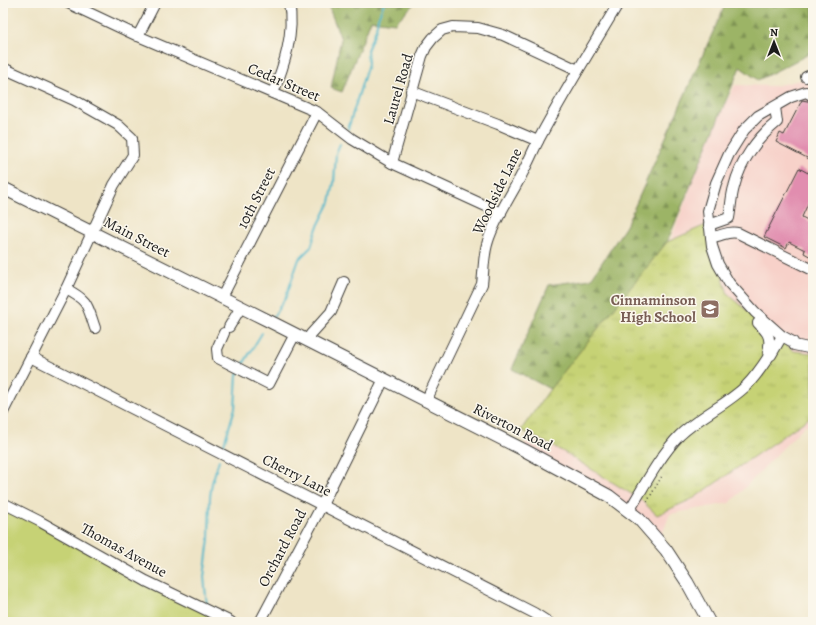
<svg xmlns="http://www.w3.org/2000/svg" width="816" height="625" viewBox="0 0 816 625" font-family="Alegreya,serif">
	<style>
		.built { fill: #f7d1c9 }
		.grass { fill: #c6d274; stroke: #717748 }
		.forest { fill: url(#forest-firs); stroke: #5c6841 }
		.park { fill: url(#park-tufts); stroke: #717748 }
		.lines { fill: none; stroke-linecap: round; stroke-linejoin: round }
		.stream { stroke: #4cb6ca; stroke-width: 2 }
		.building { fill: #e18daf }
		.minor-casing { stroke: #3c3a36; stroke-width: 12 }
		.major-casing { stroke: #3c3a36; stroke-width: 14 }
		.path { stroke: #3c3a36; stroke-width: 1.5; stroke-dasharray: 1 3; stroke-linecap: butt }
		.minor { stroke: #fff; stroke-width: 10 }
		.major { stroke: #fff; stroke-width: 12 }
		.labels { text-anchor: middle; stroke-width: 3; stroke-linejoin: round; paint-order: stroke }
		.street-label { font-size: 15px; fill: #1c1c1c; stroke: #fbf7ec }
		.education-label { font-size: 15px; font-weight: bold; fill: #785e54; stroke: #fbf7ec; text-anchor: end }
	</style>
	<defs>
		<pattern id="forest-firs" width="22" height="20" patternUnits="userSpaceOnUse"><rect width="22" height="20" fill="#9cb466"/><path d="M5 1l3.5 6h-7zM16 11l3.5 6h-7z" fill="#7e9253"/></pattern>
		<pattern id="park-tufts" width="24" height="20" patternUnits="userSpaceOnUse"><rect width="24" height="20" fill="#c6d274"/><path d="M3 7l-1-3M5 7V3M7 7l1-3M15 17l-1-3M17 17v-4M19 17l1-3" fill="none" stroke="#aab464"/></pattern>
	</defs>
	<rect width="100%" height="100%" fill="#fbf7ec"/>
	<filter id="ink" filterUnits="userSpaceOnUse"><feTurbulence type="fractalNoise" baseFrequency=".025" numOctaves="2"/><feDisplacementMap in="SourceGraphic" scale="8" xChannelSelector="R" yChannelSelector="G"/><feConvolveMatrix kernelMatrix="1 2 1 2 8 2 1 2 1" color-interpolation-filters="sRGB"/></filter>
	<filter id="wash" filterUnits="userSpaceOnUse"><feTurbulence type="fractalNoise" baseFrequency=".012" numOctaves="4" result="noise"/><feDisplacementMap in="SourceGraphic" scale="16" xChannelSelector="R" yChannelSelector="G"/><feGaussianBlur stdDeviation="0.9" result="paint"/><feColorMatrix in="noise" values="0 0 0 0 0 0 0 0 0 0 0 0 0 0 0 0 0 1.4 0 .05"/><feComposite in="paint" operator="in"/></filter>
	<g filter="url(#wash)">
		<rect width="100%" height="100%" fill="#eee4c6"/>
		<polygon class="built" points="813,76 813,427 805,425 730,503 670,514 659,542 639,519 524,450 528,431 615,300 643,283 668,247 691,187 696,165 735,85 774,86 809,78"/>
		<polygon class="grass" points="3,504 233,622 3,622"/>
		<g class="forest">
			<polygon points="329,3 415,3 395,23 371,20 342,92 331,88 341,39 328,5"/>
			<polygon points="726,3 813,3 813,52 758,80 740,67 667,242 550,389 512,369 549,285 591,279 626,226"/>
		</g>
		<polygon class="park" points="706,225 728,294 794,351 813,353 813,420 809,418 694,498 657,515 641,500 562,451 521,430 550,389 667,242"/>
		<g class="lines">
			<g class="stream">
				<polyline points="348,129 368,64 367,50 376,29 378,18 384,3"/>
				<polyline points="273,317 286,297 299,259 311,247 317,228 330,202 334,183 336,153 340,144"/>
				<polyline points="242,366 262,333"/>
				<polyline points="223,447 235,408 237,375 239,371"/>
				<polyline points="207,606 204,577 209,539 210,497 212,483 219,460"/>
			</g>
		</g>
		<g id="blocks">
			<g class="building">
				<polygon points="802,100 813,102 813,161 776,142 780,133 784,135"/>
				<polygon points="813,163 813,197 811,197 802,217 813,223 813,258 804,253 805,250 789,242 786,248 764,237 799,168 808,173"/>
			</g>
		</g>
	</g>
	<g filter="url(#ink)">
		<use href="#blocks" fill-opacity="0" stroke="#3c3a36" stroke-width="1"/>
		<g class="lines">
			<g class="minor-casing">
				<g id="minor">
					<polyline points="68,3 138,36 317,112 352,139 392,163 501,213"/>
					<polyline points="138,36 155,3"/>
					<polyline points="3,68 74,100 118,125 132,138 133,155 114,185 66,289 3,412"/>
					<polyline points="806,77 813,74"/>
					<polyline points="411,91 498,124 538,141"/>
					<path d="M 273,93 C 284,66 295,33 289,3"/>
					<polyline points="813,96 806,92 791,97 758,116 744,130 729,154 716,183 708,211 712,246 718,264 729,283 755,312 782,336 793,342 794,345 813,349"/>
					<polyline points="392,163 422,56 426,47 433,38 442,30 453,27 478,28 503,35 578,70"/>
					<path d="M 709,225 L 729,218 C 731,207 731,197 734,187 C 740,162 757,138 777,122 L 775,107"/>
					<path d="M 711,237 C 721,237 727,230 738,233 L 813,270"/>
					<path d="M 66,289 C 89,301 87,305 95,328"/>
					<polyline points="222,297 317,112"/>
					<path d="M 758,323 C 765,330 771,335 769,346 C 769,350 767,352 769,356"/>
					<polyline points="229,327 241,307"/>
					<polyline points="224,333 217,349 218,358 269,384 295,334"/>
					<polyline points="308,341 311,334 331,312 344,282"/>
					<polyline points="31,357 534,613 548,622"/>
					<path d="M 426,401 L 482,284 C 484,269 483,256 488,241 C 495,218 511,196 522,174 C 528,163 533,151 538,141 C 563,94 591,49 618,4"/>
					<polyline points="3,503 39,521 146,581 231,622"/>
					<path d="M 629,511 C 643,488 661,454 680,435 C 700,416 726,405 746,386 C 755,377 762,367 769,356 L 771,355 L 782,336"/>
					<polyline points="260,622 322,505 384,379"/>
				</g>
			</g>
			<g class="major-casing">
				<polyline id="major" points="3,188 267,320 524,450 609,496 639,519 666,550 687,582 709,622"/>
			</g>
			<polyline class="path" points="647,502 662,476"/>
			<use href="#minor" class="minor"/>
			<use href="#major" class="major"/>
		</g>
	</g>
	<defs>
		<g id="school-square" transform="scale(1)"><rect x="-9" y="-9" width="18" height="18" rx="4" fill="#8d6e63" stroke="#fbf7ec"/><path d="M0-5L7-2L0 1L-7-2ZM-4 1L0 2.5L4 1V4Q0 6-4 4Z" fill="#fff"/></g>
	</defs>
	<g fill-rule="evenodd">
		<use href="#school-square" x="710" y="309"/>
	</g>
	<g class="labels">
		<g class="street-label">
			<text transform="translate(284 82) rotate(23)" y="5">Cedar Street</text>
			<text transform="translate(398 89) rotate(-74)" y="5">Laurel Road</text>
			<text transform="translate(497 191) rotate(-64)" y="5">Woodside Lane</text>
			<text transform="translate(256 198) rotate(-63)" y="5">10th Street</text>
			<text transform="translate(137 237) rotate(27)" y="5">Main Street</text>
			<text transform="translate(513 427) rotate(27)" y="5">Riverton Road</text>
			<text transform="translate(297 475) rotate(27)" y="5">Cherry Lane</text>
			<text transform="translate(282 548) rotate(-62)" y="5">Orchard Road</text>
			<text transform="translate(124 550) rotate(29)" y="5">Thomas Avenue</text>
		</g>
		<g class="education-label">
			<text x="696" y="305">Cinnaminson<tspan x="696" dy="17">High School</tspan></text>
		</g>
	</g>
	<rect width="816" height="625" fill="none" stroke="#fbf7ec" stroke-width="16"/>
	<g transform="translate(774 42)" stroke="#fbf7ec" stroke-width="3" paint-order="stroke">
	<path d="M0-3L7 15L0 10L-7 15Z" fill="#1c1c1c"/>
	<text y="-6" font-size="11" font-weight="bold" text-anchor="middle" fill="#1c1c1c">N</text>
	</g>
</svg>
